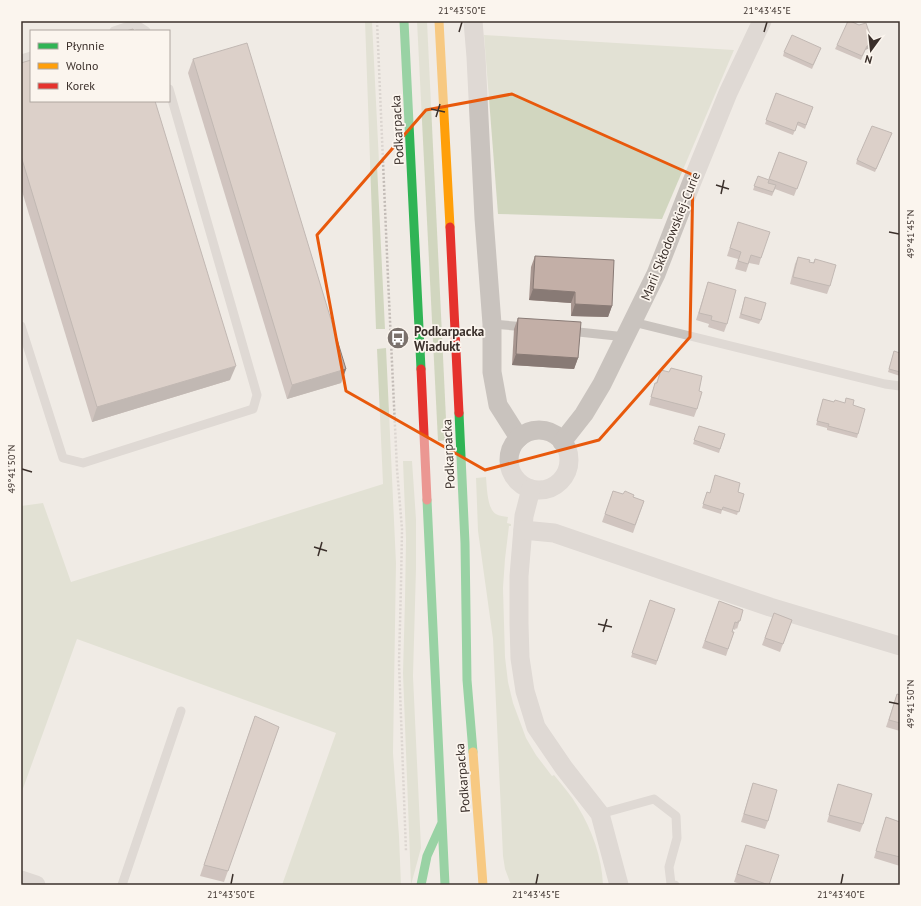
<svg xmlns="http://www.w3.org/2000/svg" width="921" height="906" viewBox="0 0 921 906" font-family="'PT Sans',sans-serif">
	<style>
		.green { fill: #d1d6bf }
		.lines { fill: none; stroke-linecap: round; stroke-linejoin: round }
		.path { stroke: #c2bbb6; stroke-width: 2.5; stroke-dasharray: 2 2; stroke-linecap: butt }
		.lane { stroke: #c9c3be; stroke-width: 9 }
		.street { stroke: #c9c3be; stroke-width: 19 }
		.fast { stroke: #30b455; stroke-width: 9 }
		.slow { stroke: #ff9f0a; stroke-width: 9 }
		.jam { stroke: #e5322d; stroke-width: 9 }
		.wall { fill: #a89690 }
		.shaded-wall { fill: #887a75 }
		.building { fill: #c3afa7; stroke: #887a75 }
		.marked { fill: none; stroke: #e8590c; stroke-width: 3; stroke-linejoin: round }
		.ticks { fill: none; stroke: #3b302b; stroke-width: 1.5 }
		.labels { text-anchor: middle; stroke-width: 3.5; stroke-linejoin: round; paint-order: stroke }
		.street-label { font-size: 13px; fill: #3b302b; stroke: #fbf5ee }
		.poi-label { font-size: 13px; font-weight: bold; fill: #3b302b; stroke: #fbf5ee; text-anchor: start }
		.neatline { fill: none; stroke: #3b302b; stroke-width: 1.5 }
		.ticks-label { font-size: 10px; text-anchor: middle; fill: #3b302b }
	</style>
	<rect width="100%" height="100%" fill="#f0ebe5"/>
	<g class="green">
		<polygon points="365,21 372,21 379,162 377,165 385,329 376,329"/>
		<polygon points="417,21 427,21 447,440 438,441"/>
		<polygon points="484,35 734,50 662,219 498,214"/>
		<polygon points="386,348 396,563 393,753 399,836 401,885 282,885 336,733 77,639 21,794 21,506 43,503 71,582 383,484 377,349"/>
		<polygon points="403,461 412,461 416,519 416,569 413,676 421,848 411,885 403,673 405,598 406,539"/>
		<path d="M 486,477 C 487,487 487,509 496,514 C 499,516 504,516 508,517 L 507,523 L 511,524 L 511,526 L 509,526 L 505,559 L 503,588 L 505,657 L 508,682 L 513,703 L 526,738 L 536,755 L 552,776 L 554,775 C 562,785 571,795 578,807 C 592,830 602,857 603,885 L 511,885 L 505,869 L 503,856 L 493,639 L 478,531 L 476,478 Z"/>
	</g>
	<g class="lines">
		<polyline class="path" points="377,21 388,278 397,469 402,529 401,585 399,663 406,851"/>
		<g class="lane">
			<polyline points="114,31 135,24 146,31"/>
			<polyline points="21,59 31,56"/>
			<polyline points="633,322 885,384 900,386"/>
			<polyline points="492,324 526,327"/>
			<polyline points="21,326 63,458 83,463 253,409 257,395 169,89"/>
			<polyline points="569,331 626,337"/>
			<polyline points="600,814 654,799 676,816 677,838 669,867 671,884 675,885"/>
			<polyline points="122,885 181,711"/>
		</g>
		<g class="street">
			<polyline points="473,21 476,57 484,218 492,324 492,372 498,405 519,438"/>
			<circle cx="539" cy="460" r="30"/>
			<polyline points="562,442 584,414 602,384 656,274 691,184 728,93 762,21"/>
			<polyline points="531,489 524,516 519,576 519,624 520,658 525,691 536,727 564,768 600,814 619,885"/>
			<polyline points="523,530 554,533 770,607 900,646"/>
			<polyline points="21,880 36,885"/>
		</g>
		<g class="fast">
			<polyline points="404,21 421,369"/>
			<polyline points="459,413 465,543 467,680 473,752"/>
			<polyline points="427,500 445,885"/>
			<polyline points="421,885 427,856 441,825"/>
		</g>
		<g class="slow">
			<polyline points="439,21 450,227"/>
			<polyline points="473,752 483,885"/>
		</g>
		<g class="jam">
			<polyline points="450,227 459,413"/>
			<polyline points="421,369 427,500"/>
		</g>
	</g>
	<g class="wall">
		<polygon points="873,43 872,47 865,50 861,60 835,49 837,45"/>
		<polygon points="821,48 812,69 783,56 784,52"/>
		<polygon points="193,59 346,369 341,383 287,399 188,73"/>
		<polygon points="21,63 230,380 92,422 21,188"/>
		<polygon points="776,93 813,107 805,129 797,125 793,135 765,124"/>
		<polygon points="892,133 875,172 856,164 857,160"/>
		<polygon points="779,152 807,162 794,196 775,189 772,196 753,190 758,176 768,181"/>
		<polygon points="738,222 761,258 759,265 749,263 746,272 735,269 738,259 727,256"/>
		<polygon points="535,256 612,306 608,317 571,316 571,303 529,300 531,267"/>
		<polygon points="798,257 809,262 813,263 815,259 830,286 827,294 790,284 795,264"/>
		<polygon points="708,282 727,324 724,332 708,327 709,324 696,320"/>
		<polygon points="745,297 761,320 759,324 739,318"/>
		<polygon points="518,318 578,358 574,369 512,365 514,329"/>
		<polygon points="894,351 900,353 900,376 888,372"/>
		<polygon points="661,370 699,391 697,409 694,417 649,405 653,390 655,383 656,383"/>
		<polygon points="823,399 834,402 845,403 858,434 857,438 827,430 827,428 816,425"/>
		<polygon points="699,426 725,434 719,453 693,444"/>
		<polygon points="613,491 644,501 633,533 602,522"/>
		<polygon points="707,492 709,493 738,492 744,494 737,515 722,510 721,514 702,508"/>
		<polygon points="650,600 675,609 656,665 631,657"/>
		<polygon points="719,601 743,610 737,629 736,628 735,630 733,629 732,632 734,632 726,656 702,648"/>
		<polygon points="774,613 792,620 780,652 762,645"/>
		<polygon points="897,694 900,695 900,731 886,727"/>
		<polygon points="251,727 279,727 224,882 200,876"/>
		<polygon points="753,783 768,821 765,829 741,822"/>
		<polygon points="838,784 863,824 860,832 827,822"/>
		<polygon points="886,817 900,822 900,866 874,858"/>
		<polygon points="746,845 769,885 743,885 734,882"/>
	</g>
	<g class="shaded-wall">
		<polygon points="873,43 872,47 865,50 861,60 867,46"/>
		<polygon points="533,289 575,292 571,303 529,300"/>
		<polygon points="575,304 612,306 608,317 571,316"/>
		<polygon points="516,354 578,358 574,369 512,365"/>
		<polygon points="236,366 230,380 92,422 97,407"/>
		<polygon points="346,369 341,383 287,399 292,385"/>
	</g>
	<g class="building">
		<polygon points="848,21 850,21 859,25 866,23 873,43 867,46 862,56 837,45"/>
		<polygon points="133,29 134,31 126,31"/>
		<polygon points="792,35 821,48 813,65 784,52"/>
		<polygon points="247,43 346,369 292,385 193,59"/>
		<polygon points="31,60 31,101 155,101 236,366 97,407 21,156 21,63"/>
		<polygon points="776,93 813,107 806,125 798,122 795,131 766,120"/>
		<polygon points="872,126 892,133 876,169 857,160"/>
		<polygon points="779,152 807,162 797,189 769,179"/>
		<polygon points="758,176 769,180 768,183 776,185 773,192 754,186"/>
		<polygon points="738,222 770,232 761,258 751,255 748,264 738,261 741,252 730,248"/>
		<polygon points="535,256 614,260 612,306 575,304 575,292 533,289"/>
		<polygon points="798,257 810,260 809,262 814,263 815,259 836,265 830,286 793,277"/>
		<polygon points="708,282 736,290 727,324 711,320 712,316 699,313"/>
		<polygon points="745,297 766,303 761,320 741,314"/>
		<polygon points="518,318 581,322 578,358 516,354"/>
		<polygon points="894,351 900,353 900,372 889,369"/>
		<polygon points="671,368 702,376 699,391 702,392 697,409 651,397 655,383 657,383 661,370 669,372"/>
		<polygon points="846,398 854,400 853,405 865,409 858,434 828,426 829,424 817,421 823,399 834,402 835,400 845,403"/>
		<polygon points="699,426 725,434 720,449 694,440"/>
		<polygon points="715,475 740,483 738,492 744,494 739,512 723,507 722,510 703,504 707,492 710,493"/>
		<polygon points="613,491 623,494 625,491 634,495 633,497 644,501 635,525 605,514"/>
		<polygon points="650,600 675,609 657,661 632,653"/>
		<polygon points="719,601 743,610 740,621 738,621 738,623 735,622 732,632 734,632 728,649 705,641"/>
		<polygon points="774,613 792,620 783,644 765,638"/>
		<polygon points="897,694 900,695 900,723 889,720"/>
		<polygon points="255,716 279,727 228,871 204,865"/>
		<polygon points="753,783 777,790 768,821 744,814"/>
		<polygon points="838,784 872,794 863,824 829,815"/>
		<polygon points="886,817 900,822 900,857 876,851"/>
		<polygon points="746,845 779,855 769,885 737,874"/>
	</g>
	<path d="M0 0H921V906H0ZM 512,94 L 693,175 L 690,337 L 599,440 L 485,470 L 346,391 L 317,235 L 426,110 Z" fill="#f0ebe5" fill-opacity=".55" fill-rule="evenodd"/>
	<path class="marked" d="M 512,94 L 693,175 L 690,337 L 599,440 L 485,470 L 346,391 L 317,235 L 426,110 Z"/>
	<path class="ticks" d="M 459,32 L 462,22M 764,32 L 767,22M 431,109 L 445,112M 436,117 L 440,104M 716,185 L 729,189M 721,194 L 724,180M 889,232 L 899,234M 22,469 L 32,472M 314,547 L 327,551M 318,556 L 322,542M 598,624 L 612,627M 603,632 L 607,619M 889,702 L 899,704M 231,884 L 233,874M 536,884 L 538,874M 841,884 L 843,874"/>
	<defs>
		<g id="bus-disc" transform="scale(1.15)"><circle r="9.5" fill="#7a716c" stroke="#fbf5ee"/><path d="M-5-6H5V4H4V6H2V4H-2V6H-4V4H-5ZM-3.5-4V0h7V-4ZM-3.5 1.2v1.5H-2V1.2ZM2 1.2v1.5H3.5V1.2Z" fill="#fff"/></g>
	</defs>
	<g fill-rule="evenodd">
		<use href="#bus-disc" x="398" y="338"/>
	</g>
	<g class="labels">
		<g class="street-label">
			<text transform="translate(397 130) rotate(-93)" y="5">Podkarpacka</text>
			<text transform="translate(670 236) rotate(-68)" y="5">Marii Skłodowskiej-Curie</text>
			<text transform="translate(448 454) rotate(-93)" y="5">Podkarpacka</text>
			<text transform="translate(462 778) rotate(-95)" y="5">Podkarpacka</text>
		</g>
		<g class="poi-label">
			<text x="414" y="336">Podkarpacka<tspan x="414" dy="15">Wiadukt</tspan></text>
		</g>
	</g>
	<rect width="921" height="906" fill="none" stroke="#fbf5ee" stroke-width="44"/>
	<rect x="30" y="30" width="140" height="72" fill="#fbf5ee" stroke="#aea6a0"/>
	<rect x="38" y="43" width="20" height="6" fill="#30b455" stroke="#aea6a0"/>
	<text x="66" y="50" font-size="12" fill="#3b302b">Płynnie</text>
	<rect x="38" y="63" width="20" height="6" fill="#ff9f0a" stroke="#aea6a0"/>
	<text x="66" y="70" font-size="12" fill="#3b302b">Wolno</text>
	<rect x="38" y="83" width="20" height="6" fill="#e5322d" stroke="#aea6a0"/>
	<text x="66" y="90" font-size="12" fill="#3b302b">Korek</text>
	<g transform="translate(871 50) rotate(195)" stroke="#fbf5ee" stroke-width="3" paint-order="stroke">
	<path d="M0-3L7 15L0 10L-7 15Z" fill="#3b302b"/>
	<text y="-6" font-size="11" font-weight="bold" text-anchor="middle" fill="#3b302b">N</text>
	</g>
	<rect x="22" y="22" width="877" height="862" class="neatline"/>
	<g class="ticks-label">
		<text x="462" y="14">21°43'50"E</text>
		<text x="767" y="14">21°43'45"E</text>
		<text transform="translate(910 234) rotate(-90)" y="4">49°41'45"N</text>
		<text transform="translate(11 469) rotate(-90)" y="4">49°41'50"N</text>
		<text transform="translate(910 704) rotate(-90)" y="4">49°41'50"N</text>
		<text x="231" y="898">21°43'50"E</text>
		<text x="536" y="898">21°43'45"E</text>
		<text x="841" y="898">21°43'40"E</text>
	</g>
</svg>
